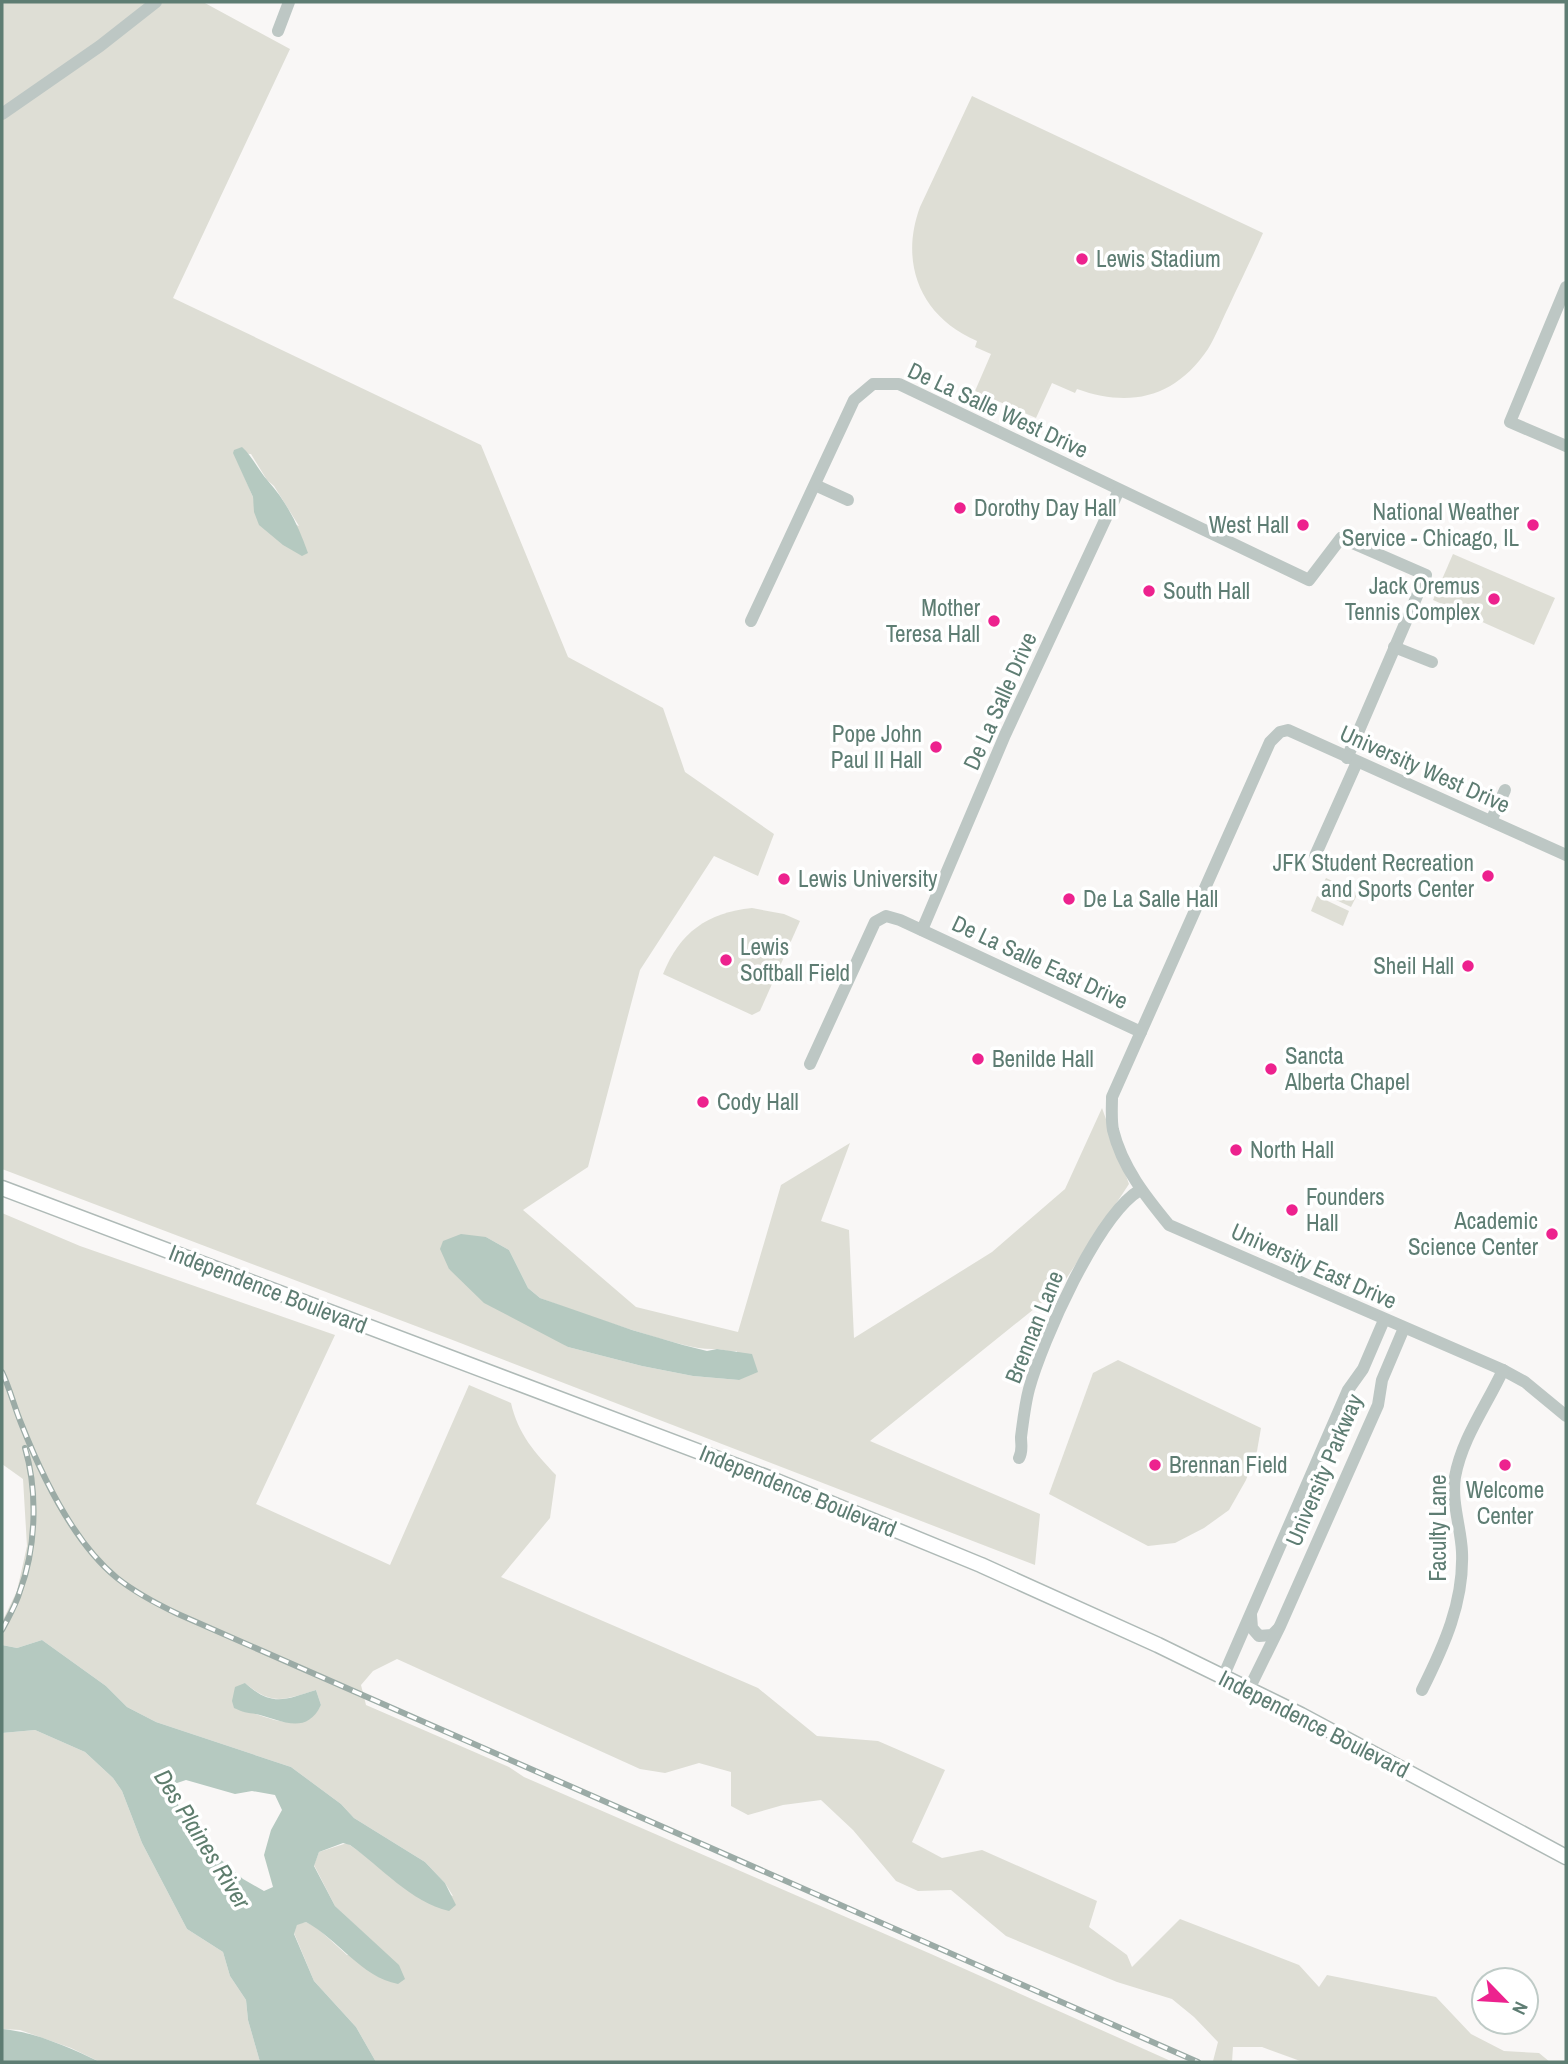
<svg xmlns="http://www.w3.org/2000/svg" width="1568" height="2064" viewBox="0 0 1568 2064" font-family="'Archivo Narrow',sans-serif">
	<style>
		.green { fill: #deded5; fill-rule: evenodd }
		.water { fill: #b5c9c0; fill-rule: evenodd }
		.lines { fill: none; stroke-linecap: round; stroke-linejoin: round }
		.major-casing { stroke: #afbab7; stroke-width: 17 }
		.minor { stroke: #bdc7c4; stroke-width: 12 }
		.major { stroke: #fff; stroke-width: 14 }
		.rail-casing { stroke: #9baba6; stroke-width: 6 }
		.rail { stroke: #fff; stroke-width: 3.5; stroke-dasharray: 10; stroke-linecap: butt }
		.poi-dot { fill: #ed228e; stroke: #fff; stroke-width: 2.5 }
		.labels { text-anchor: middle; stroke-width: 7; stroke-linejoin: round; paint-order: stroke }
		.poi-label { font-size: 23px; fill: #5e7d73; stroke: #fff; text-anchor: start }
		.street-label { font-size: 23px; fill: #5e7d73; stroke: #fff }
		.water-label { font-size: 24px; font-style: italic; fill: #5e7d6d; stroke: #fff }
	</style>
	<rect width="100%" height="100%" fill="#f9f7f6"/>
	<g class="green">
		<path d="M 2,2 L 203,2 L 290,49 L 173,298 L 481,445 L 568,657 L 663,708 L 685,772 L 774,834 L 758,876 L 714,856 L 640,970 L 588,1167 L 523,1210 L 636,1307 L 738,1332 L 781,1185 L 850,1143 L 821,1221 L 849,1230 L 854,1338 L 992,1252 L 1065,1189 L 1102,1108 L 1129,1184 L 1060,1288 L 870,1441 L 1040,1514 L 1035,1565 L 450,1339 L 2,1169 ZM 234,453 L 251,454 L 267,480 L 274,486 L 299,526 L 255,507 L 253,497 ZM 486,1237 L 509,1250 L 528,1288 L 540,1298 C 579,1313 618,1326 658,1338 C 678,1343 696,1350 716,1349 C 724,1349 729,1353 737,1351 L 739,1380 L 693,1376 L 642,1366 L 568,1347 L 449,1269 Z"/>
		<path d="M 972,96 L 1263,233 C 1252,258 1240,282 1229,306 C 1222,320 1216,336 1208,349 C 1175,398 1130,408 1077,389 L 1075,393 L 1052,383 L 1036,418 L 975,391 L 991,354 L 975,347 L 977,341 C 921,317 899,264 920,207 Z"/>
		<polygon points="1453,554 1555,598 1534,645 1433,600"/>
		<polygon points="1326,878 1358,893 1351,907 1319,892"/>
		<polygon points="1317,896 1349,911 1343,926 1311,911"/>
		<path d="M 752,908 L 784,914 L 800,921 L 760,1011 L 752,1015 L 663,974 C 680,932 707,913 752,908 Z"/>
		<path d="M 2,1213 L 80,1246 L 335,1335 L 256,1504 L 390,1565 L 469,1385 L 511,1403 C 518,1434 535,1453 556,1475 L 550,1518 L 501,1577 L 758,1688 L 817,1736 L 878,1741 L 945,1770 L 912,1842 L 942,1858 L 982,1850 L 1097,1901 L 1089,1927 L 1127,1955 L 1132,1967 L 1180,1919 L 1299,1965 L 1319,1987 L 1327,1975 L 1436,1997 L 1471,2034 L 1504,2051 L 1539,2053 L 1550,2062 L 1303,2062 L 1262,2047 L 1233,2047 L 1232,2062 L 1213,2061 L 1218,2042 L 1194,2017 L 1172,1999 L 1117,1982 L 1006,1936 L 951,1890 L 918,1891 L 896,1881 L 853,1830 L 821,1800 L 783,1805 L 748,1815 L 731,1806 L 731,1772 L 699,1763 L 665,1773 L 640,1769 L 397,1659 L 373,1671 L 361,1685 L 366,1705 L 509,1767 L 524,1777 L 931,1954 L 1173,2062 L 376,2062 L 356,2027 L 314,1981 L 294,1933 L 297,1924 L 306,1922 L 316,1927 L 347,1955 L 387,1955 L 335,1906 L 314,1865 L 319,1852 L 347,1843 L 374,1862 L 453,1896 L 445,1883 L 425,1862 L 354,1818 L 341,1804 L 291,1767 L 156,1722 L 127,1707 L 106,1686 L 42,1640 L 17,1648 L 2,1645 L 2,1622 L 17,1591 L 27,1546 L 23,1479 L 2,1464 ZM 245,1683 C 272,1706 284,1700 316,1690 L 321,1705 C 308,1731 278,1722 256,1714 Z"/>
		<polygon points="1118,1360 1261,1428 1257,1451 1246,1480 1229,1510 1204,1528 1175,1543 1148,1546 1049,1494 1093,1373"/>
		<polygon points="35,1730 85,1752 113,1778 122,1791 142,1843 187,1929 223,1952 230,1976 246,2000 248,2020 260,2062 100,2062 71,2048 20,2030 2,2029 2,1733"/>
	</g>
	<g class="water">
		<path d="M 242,447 C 253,457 258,470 268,481 C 287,502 299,527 308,553 L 302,556 L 283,545 L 259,525 L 254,512 L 253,497 L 233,453 L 234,450 Z"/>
		<polygon points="461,1234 486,1237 509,1250 528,1288 540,1298 632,1330 683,1345 707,1351 717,1349 752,1354 758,1372 739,1380 693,1376 642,1366 568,1347 484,1303 449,1269 440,1249 443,1241"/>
		<path d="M 42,1640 L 106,1686 L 127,1707 L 156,1722 L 291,1767 L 341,1804 L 354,1818 L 425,1862 L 445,1883 L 456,1905 L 449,1911 C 411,1902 381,1867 350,1845 L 343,1843 L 319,1852 L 314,1866 L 335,1906 L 399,1965 L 405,1979 L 398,1984 C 361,1977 338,1939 306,1922 L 297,1925 L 294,1934 L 314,1981 L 356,2027 L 376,2062 L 260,2062 L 248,2020 L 246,2000 L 230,1976 L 223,1952 L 187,1929 L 142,1843 L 122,1791 L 113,1778 L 85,1752 L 35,1730 L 2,1733 L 2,1645 L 17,1648 ZM 186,1780 L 235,1794 L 252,1791 L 275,1795 L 282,1810 L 271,1830 L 264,1855 L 273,1887 L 264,1891 L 243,1879 L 219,1858 L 214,1849 L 187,1823 L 171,1790 L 174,1784 Z"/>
		<path d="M 245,1683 C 272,1707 284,1700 316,1690 L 321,1705 C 306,1737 279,1719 256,1714 C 248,1713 242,1712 234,1708 L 232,1701 L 235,1687 Z"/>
		<path d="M 2,2029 C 36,2032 70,2048 100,2062 L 2,2062 Z"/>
	</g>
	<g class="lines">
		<g class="major-casing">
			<polyline id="major" points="2,1188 774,1480 981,1565 1158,1645 1301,1715 1566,1857"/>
		</g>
		<g class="minor">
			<polyline points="278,31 289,2"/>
			<polyline points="2,114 100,46 156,2"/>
			<polyline points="1566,287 1510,422 1566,446"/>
			<polyline points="815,485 848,500"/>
			<polyline points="751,621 854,400 873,384 899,384 1309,580 1341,538 1426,575 1347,758"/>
			<polyline points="1394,647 1432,662"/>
			<polyline points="1491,821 1505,790"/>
			<path d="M 1566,855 L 1288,730 L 1280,732 L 1270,742 L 1112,1097 C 1112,1107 1111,1120 1113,1130 C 1122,1167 1146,1197 1169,1225 L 1503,1370 L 1525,1382 L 1566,1416"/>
			<polyline points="1315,856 1357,762"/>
			<polyline points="922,930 1005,735 1119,490"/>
			<polyline points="810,1064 875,922 886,916 900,920 1141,1032"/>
			<path d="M 1019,1458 C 1023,1451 1021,1445 1021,1437 C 1023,1422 1025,1404 1029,1389 C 1042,1341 1098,1215 1140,1190"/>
			<polyline points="1251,1615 1252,1628 1259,1636 1272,1635 1278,1629"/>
			<polyline points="1223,1677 1348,1390 1363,1369 1384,1320"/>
			<polyline points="1249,1689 1280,1626 1378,1405 1382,1380 1404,1328"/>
			<path d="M 1422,1690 C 1444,1646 1464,1602 1462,1552 C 1461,1528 1451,1501 1455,1477 C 1462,1438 1487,1405 1503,1370"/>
		</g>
		<use href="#major" class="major"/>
		<g class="rail-casing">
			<g id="rail">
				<path d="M 2,1372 C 10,1389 14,1406 21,1423 C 41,1474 74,1543 117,1578 C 136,1593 157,1604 178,1614 L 1198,2062"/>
				<path d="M 2,1630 C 8,1618 16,1605 20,1591 C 36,1548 38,1492 25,1448"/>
			</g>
		</g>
		<use href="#rail" class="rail"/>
	</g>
	<g class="poi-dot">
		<circle cx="1082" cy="259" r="7"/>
		<circle cx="960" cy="508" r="7"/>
		<circle cx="1303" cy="525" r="7"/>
		<circle cx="1533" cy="525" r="7"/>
		<circle cx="1149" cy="591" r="7"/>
		<circle cx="1494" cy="599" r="7"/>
		<circle cx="994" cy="621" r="7"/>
		<circle cx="936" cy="747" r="7"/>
		<circle cx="1488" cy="876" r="7"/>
		<circle cx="784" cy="879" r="7"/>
		<circle cx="1069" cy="899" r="7"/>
		<circle cx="726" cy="960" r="7"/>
		<circle cx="1468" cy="966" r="7"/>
		<circle cx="978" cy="1059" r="7"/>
		<circle cx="1271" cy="1069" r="7"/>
		<circle cx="703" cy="1102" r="7"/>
		<circle cx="1236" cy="1150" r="7"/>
		<circle cx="1292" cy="1210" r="7"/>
		<circle cx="1552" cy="1234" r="7"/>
		<circle cx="1155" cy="1465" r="7"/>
		<circle cx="1505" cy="1465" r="7"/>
	</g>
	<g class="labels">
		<g class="poi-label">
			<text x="1096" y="267">Lewis Stadium</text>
			<text x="974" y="516">Dorothy Day Hall</text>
			<text x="1519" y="520" text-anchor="end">National Weather<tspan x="1519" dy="26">Service - Chicago, IL</tspan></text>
			<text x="1289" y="533" text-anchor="end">West Hall</text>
			<text x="1480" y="594" text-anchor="end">Jack Oremus<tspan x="1480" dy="26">Tennis Complex</tspan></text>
			<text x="1163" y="599">South Hall</text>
			<text x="980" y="616" text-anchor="end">Mother<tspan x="980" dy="26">Teresa Hall</tspan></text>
			<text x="922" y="742" text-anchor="end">Pope John<tspan x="922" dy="26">Paul II Hall</tspan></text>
			<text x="1474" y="871" text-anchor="end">JFK Student Recreation<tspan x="1474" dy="26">and Sports Center</tspan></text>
			<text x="798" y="887">Lewis University</text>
			<text x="1083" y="907">De La Salle Hall</text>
			<text x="740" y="955">Lewis<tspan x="740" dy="26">Softball Field</tspan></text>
			<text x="1454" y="974" text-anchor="end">Sheil Hall</text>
			<text x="1285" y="1064">Sancta<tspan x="1285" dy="26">Alberta Chapel</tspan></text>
			<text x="992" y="1067">Benilde Hall</text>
			<text x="717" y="1110">Cody Hall</text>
			<text x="1250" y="1158">North Hall</text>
			<text x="1306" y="1205">Founders<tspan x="1306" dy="26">Hall</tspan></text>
			<text x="1538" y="1229" text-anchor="end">Academic<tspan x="1538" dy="26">Science Center</tspan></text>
			<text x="1169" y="1473">Brennan Field</text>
			<text x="1505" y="1498" text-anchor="middle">Welcome<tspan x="1505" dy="26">Center</tspan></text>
		</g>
		<g class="street-label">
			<text transform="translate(998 410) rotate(25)" y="8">De La Salle West Drive</text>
			<text transform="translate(1000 701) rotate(-66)" y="8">De La Salle Drive</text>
			<text transform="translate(1425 769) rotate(24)" y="8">University West Drive</text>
			<text transform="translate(1040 962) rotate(25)" y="8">De La Salle East Drive</text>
			<text transform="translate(1314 1266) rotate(24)" y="8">University East Drive</text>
			<text transform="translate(268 1289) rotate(21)" y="8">Independence Boulevard</text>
			<text transform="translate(1034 1327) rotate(-68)" y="8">Brennan Lane</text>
			<text transform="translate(1324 1470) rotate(-67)" y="8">University Parkway</text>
			<text transform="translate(798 1491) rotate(22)" y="8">Independence Boulevard</text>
			<text transform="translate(1438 1528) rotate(-90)" y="8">Faculty Lane</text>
			<text transform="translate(1314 1724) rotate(27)" y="8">Independence Boulevard</text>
		</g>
		<g class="water-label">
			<text transform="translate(202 1839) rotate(58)" y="8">Des Plaines River</text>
		</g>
	</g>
	<rect width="1568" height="2064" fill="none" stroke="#5e7d73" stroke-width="7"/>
	<g transform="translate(1505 2001) rotate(115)"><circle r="33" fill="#ffffff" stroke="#bfcbc7" stroke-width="2"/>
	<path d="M0-5L12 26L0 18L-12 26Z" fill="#ed228e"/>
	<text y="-10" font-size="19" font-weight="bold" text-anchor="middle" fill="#5e7d73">N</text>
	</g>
</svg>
